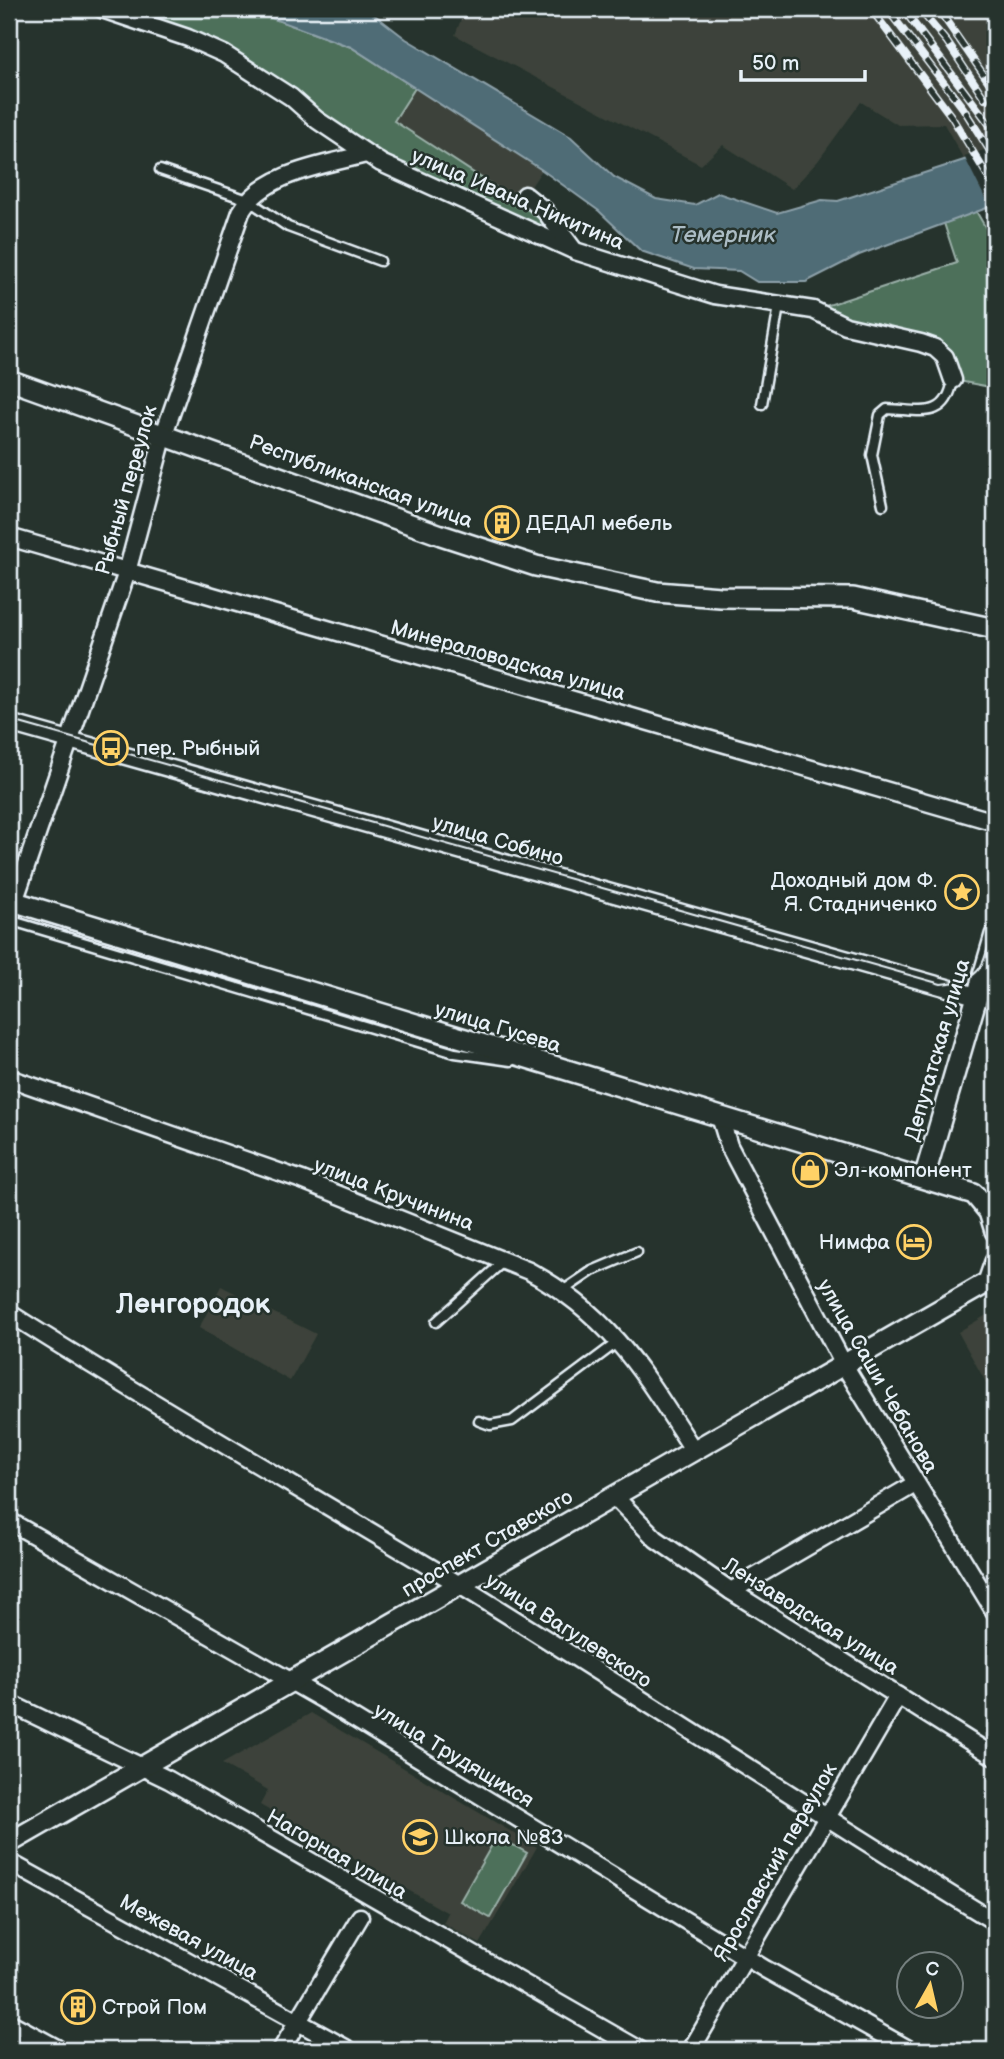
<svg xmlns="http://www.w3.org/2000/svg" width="1004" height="2059" viewBox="0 0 1004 2059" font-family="'Balsamiq Sans',sans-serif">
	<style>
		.built { fill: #3c433a }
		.green { fill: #4e705a; stroke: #9bb0a9; stroke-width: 2 }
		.water { fill: #506c76; stroke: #8da1aa; stroke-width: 2 }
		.pier { fill: #26332d }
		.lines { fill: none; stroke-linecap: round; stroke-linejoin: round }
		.service-casing { stroke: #e8f1f8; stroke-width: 13 }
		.minor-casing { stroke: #e8f1f8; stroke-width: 21 }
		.tertiary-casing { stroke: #e8f1f8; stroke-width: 24 }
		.secondary-casing { stroke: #e8f1f8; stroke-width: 26 }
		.service { stroke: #26332d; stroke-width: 8 }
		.minor { stroke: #26332d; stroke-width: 16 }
		.tertiary { stroke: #26332d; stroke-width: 19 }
		.secondary { stroke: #26332d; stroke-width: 21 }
		.tram { stroke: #e8f1f8; stroke-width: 2 }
		.rail-casing { stroke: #e8f1f8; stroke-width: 8 }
		.rail { stroke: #26332d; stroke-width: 5; stroke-dasharray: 16; stroke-linecap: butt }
		.labels { text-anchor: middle; stroke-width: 5; stroke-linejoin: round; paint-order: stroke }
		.street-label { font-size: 21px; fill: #e8f1f8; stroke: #26332d }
		.poi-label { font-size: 21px; fill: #e8f1f8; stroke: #26332d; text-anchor: start }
		.water-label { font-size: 23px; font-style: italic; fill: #abbcc4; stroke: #26332d }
		.district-label { font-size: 28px; font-weight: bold; fill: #e8f1f8; stroke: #26332d }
	</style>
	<rect width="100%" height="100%" fill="#26332d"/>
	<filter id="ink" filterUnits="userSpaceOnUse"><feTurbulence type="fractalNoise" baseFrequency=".0143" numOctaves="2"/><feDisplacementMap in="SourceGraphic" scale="14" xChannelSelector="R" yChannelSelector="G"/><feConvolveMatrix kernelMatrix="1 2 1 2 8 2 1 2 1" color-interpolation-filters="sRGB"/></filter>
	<g filter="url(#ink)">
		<g class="built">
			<polygon points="457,9 995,9 995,215 944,124 898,125 861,102 818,161 792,189 723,145 701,165 455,35 464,12"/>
			<polygon points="415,88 542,170 520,203 393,121"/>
			<polygon points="221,1286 316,1334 290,1381 199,1328"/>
			<polygon points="995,1310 995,1399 958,1332"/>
			<polygon points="311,1713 537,1847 480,1944 443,1923 448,1913 260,1805 268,1790 222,1764"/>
		</g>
		<g class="green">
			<polygon points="102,9 247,9 351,47 415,88 394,121 520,203 525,195 567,238 443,193 224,54"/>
			<polygon points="976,211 995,244 995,388 953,380 945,357 813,310 957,263 944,223"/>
			<polygon points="497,1836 527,1853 490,1918 460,1901"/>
		</g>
		<polygon class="water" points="247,9 367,9 406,39 571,137 614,177 656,199 695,205 718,193 777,213 822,200 838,201 995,150 995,205 859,255 806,282 757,282 739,271 694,269 641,251 599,211 542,170 351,47"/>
		<polygon class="pier" points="995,147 995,209 991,210 964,156"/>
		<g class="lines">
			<g class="service-casing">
				<g id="service">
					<polyline points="160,170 248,200 288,227 380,261"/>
					<polyline points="762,404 779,306"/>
					<path d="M 883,505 L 872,455 L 880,415 L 887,409 C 920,410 946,421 953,380"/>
					<polyline points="9,920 455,1053 511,1061"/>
					<polyline points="564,1290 592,1271 637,1252"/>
					<polyline points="436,1322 505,1260"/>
					<polyline points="479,1421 490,1425 512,1421 619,1341"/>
				</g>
			</g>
			<g class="minor-casing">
				<g id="minor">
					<polyline points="102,9 188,38 224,54 291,97 317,120 381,163 575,251 715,295 813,310 846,326 921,343 935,348 945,357 953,380"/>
					<polyline points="525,195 545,211 574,250"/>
					<polyline points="9,537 995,822"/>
					<polyline points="9,723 976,996"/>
					<path d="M 14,902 L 127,572 L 164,434 L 241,212 C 264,172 325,165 366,154"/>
					<path d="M 9,1078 L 302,1180 L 529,1271 C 612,1316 644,1374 694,1451"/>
					<polyline points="720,1117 729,1146 844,1365 995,1612"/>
					<path d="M 9,1313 C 156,1407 308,1493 458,1584 C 638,1695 814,1812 995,1922"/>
					<polyline points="615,1497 656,1539 731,1591 995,1757"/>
					<polyline points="9,1521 322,1699 765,1969 910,2050"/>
					<polyline points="731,1591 915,1484"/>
					<polyline points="9,1703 169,1780 640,2050"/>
					<polyline points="9,1862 349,2050"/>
					<polyline points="281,2050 360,1917"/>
					<polyline points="691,2050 898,1696"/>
				</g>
			</g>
			<g class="tertiary-casing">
				<g id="tertiary">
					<polyline points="9,380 441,535 536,566 657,592 720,597 853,598 995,629"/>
					<polyline points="9,900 974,1194 989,1212 995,1231"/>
					<polyline points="924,1178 995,935"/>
					<polyline points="9,1843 988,1282 995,1262"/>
				</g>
			</g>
			<g class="secondary-casing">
				<polyline id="secondary" points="9,2025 55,2050"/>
			</g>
			<use href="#service" class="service"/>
			<use href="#minor" class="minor"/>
			<use href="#tertiary" class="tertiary"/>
			<use href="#secondary" class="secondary"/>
			<path class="tram" d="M 9,720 L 941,984 C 987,980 982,963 995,923"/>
			<g class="rail-casing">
				<g id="rail">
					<polyline points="871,9 951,116 995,188"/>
					<polyline points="887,9 963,108 995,159"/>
					<polyline points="903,9 995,132"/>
					<polyline points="919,9 947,42 985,99"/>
					<polyline points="938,9 995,91"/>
				</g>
			</g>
			<use href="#rail" class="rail"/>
		</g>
	</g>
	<defs>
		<g id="building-ring" transform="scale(1.75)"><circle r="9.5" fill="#26332d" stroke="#ffd166" stroke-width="1.5"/><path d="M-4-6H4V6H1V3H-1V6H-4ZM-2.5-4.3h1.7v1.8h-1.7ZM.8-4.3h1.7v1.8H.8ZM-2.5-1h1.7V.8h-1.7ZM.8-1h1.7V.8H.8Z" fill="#ffd166"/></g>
		<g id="bus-ring" transform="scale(1.75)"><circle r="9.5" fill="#26332d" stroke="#ffd166" stroke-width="1.5"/><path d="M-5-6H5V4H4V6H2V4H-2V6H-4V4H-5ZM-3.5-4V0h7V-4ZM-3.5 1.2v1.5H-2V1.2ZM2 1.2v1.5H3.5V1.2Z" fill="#ffd166"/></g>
		<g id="sight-ring" transform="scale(1.75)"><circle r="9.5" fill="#26332d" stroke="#ffd166" stroke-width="1.5"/><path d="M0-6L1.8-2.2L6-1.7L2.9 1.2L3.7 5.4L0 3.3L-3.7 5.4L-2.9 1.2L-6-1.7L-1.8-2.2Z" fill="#ffd166"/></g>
		<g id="shop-ring" transform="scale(1.75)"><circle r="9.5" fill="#26332d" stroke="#ffd166" stroke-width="1.5"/><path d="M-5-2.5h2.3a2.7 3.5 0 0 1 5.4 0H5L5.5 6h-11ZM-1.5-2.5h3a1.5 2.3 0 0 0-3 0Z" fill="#ffd166"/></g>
		<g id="hotel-ring" transform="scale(1.75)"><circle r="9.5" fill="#26332d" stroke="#ffd166" stroke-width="1.5"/><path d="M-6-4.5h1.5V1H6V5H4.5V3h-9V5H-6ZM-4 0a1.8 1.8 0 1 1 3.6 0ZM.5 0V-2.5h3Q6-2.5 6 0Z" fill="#ffd166"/></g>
		<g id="school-ring" transform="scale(1.75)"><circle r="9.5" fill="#26332d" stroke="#ffd166" stroke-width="1.5"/><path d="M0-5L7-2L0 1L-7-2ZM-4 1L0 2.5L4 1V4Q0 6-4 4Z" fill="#ffd166"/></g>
	</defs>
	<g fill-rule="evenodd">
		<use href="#building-ring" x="502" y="523"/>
		<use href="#bus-ring" x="111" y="748"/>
		<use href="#sight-ring" x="962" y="892"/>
		<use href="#shop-ring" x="810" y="1170"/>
		<use href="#hotel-ring" x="914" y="1242"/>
		<use href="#school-ring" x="420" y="1837"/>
		<use href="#building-ring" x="78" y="2007"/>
	</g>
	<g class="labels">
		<g class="street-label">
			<text transform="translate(518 199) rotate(23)" y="7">улица Ивана Никитина</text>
			<text transform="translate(361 481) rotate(20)" y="7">Республиканская улица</text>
			<text transform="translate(126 490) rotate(-74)" y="7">Рыбный переулок</text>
			<text transform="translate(508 660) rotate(16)" y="7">Минераловодская улица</text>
			<text transform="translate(498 840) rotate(16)" y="7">улица Собино</text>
			<text transform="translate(498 1027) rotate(17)" y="7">улица Гусева</text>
			<text transform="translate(937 1050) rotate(-74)" y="7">Депутатская улица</text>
			<text transform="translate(394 1194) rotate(21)" y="7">улица Кручинина</text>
			<text transform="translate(878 1376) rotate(60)" y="7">улица Саши Чебанова</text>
			<text transform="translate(487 1543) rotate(-30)" y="7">проспект Ставского</text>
			<text transform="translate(811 1616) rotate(32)" y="7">Лензаводская улица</text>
			<text transform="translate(569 1630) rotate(33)" y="7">улица Вагулевского</text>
			<text transform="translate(454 1755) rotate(31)" y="7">улица Трудящихся</text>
			<text transform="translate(337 1854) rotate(30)" y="7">Нагорная улица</text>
			<text transform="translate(775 1862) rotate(-60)" y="7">Ярославский переулок</text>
			<text transform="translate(189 1937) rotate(29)" y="7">Межевая улица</text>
		</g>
		<g class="poi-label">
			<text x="526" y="530">ДЕДАЛ мебель</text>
			<text x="136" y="755">пер. Рыбный</text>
			<text x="937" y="887" text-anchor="end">Доходный дом Ф.<tspan x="937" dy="24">Я. Стадниченко</tspan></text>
			<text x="834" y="1177">Эл-компонент</text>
			<text x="890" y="1249" text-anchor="end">Нимфа</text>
			<text x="444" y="1844">Школа №83</text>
			<text x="102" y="2014">Строй Пом</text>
		</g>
		<g class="water-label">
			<text x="723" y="242">Темерник</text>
		</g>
		<g class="district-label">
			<text x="193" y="1313">Ленгородок</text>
		</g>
	</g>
	<rect width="1004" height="2059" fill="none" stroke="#26332d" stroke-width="35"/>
	<rect x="18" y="18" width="969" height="2024" fill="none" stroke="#e8f1f8" stroke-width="2.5" filter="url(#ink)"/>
	<g transform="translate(930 1985) rotate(8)"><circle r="33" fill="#26332d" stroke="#747f7e" stroke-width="2"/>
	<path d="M0-5L12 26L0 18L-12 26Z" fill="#ffd166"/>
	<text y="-10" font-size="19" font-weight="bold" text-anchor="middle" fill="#e8f1f8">С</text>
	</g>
	<path d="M741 70v10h124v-10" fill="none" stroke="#e8f1f8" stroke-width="3.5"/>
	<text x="752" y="70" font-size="21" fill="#e8f1f8" stroke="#26332d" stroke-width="5" paint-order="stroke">50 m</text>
</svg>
